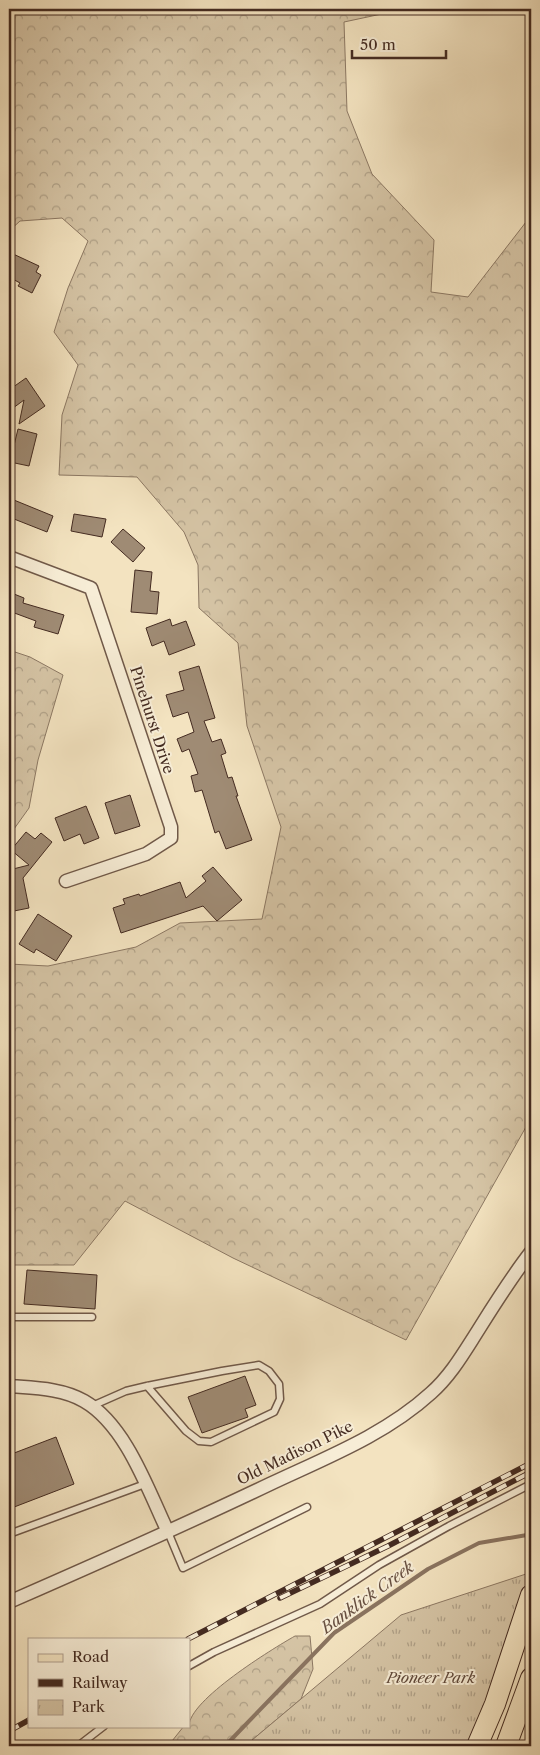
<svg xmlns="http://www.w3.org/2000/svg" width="540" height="1755" viewBox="0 0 540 1755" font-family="'Libre Caslon Text',serif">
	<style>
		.forest { fill: url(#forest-crowns); stroke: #8c7863 }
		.park { fill: url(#park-tufts); stroke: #8c7863 }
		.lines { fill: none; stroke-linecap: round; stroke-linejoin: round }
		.stream { stroke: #8a7460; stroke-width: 4 }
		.building { fill: #9f8b74; stroke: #442b21 }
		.lane-casing { stroke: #705949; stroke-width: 9 }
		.street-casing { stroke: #705949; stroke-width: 15 }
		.primary-casing { stroke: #442b21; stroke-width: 22 }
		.lane { stroke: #f7edd6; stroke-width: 6 }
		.street { stroke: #f7edd6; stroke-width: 12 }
		.primary { stroke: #f3e3c0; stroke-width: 20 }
		.rail-casing { stroke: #442b21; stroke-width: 5.5 }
		.rail { stroke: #f7edd6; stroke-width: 4; stroke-dasharray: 11; stroke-linecap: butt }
		.labels { text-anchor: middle; stroke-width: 4; stroke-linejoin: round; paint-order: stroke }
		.street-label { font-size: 15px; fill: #442b21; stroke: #f7edd6 }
		.park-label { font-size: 15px; font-style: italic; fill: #614a3b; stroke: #f7edd6 }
		.water-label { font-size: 16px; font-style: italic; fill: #674f40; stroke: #f7edd6 }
	</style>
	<defs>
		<pattern id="forest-crowns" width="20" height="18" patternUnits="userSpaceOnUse" patternTransform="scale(1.25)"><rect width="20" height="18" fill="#d5c4a5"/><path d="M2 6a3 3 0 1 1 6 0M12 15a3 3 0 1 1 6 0" fill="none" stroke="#ae9f86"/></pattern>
		<pattern id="park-tufts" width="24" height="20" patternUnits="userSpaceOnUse" patternTransform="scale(1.25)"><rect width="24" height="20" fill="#d5c4a5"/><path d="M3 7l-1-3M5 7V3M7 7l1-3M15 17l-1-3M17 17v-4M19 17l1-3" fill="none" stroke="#ae9f86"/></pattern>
	</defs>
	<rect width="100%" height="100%" fill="#f3e3c0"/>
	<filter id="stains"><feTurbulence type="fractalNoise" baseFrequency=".004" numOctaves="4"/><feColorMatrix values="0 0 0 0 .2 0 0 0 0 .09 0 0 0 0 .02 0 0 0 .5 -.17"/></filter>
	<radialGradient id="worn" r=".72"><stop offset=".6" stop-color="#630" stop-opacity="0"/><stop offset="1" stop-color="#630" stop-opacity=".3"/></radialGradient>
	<g class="forest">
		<polygon points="9,9 405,9 344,22 347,111 372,174 434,240 431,292 468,297 526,222 531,220 531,544 529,551 531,555 531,1118 406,1340 233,1258 125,1201 74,1265 9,1265 9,964 48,966 136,947 180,923 262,919 281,827 247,726 238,643 199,608 198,565 184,532 137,477 59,475 62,415 78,365 54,332 68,288 88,241 62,218 20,221 9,231"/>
		<polygon points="9,650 30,657 63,675 38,760 29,808 9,836"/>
		<path d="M 295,1636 L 310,1636 L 313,1669 L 301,1699 L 245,1746 L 168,1746 L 184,1726 L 189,1726 C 189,1700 272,1649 295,1636 Z"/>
	</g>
	<polygon class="park" points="529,1573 515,1645 477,1746 245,1746 401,1615"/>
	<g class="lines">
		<polyline class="stream" points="225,1746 334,1633 428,1569 479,1543 527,1535 531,1535"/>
	</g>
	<g class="building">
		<polygon points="11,253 39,266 36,272 41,275 32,293 18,286 20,283 9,277 9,259"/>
		<polygon points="26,378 45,406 19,424 24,400 9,411 9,390"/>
		<polygon points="18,429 37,434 29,466 10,462"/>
		<polygon points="9,498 53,516 47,532 9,517"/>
		<polygon points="74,514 106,519 102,537 71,531"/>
		<polygon points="123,529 145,548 133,562 111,542"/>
		<polygon points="135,570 152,572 150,591 159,592 157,614 131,612"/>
		<polygon points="9,592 24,598 23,603 64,615 58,634 34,627 36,621 9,611"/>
		<polygon points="170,619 172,626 186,621 195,645 169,655 164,641 152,646 146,628"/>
		<polygon points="199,666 215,718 204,721 212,742 221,739 226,753 221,755 228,778 232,777 238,796 236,796 252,840 226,849 219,831 215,833 202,790 195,792 191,776 198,774 189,749 182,752 177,739 194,732 188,712 173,717 166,695 184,690 179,672"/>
		<polygon points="130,795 140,826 115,834 105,803"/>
		<polygon points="86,806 99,838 84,844 80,834 64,841 55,818"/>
		<polygon points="26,832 35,839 41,833 52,842 23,878 29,908 9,912 9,870 29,865 11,850"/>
		<polygon points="213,867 242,900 217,921 203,906 121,933 113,908 125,904 123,899 139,894 140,896 180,882 186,898 206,881 202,876"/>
		<polygon points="38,914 72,936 56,961 36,949 34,953 19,944"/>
		<polygon points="27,1270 97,1275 95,1309 24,1304"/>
		<polygon points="245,1376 256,1405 245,1409 248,1417 202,1433 188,1397"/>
		<polygon points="56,1437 74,1484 9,1509 9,1455"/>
	</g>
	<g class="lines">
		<g class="lane-casing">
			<g id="lane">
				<polyline points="9,1317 92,1317"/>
				<polyline points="92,1406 126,1391 147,1386 222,1371 259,1365 269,1371 279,1384 280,1399 274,1412 211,1442 199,1441 186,1431 147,1386"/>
				<polyline points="168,1532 183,1568 307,1507"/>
				<polyline points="9,1534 145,1484"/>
				<polyline points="189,1666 214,1652 320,1604 379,1565 449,1526 531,1484"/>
				<polyline points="78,1746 104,1726"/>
			</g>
		</g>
		<g class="street-casing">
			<g id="street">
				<polyline points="9,557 91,588 171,827 171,838 146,854 66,881"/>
				<path d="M 9,1386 C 33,1388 62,1388 84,1401 C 126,1425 148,1490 168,1532"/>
				<path d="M 9,1602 C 96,1564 184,1525 270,1484 C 325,1458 385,1435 431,1393 C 448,1378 460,1359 472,1340 C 491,1310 509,1280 531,1252"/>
			</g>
		</g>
		<g class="primary-casing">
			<g id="primary">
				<polyline points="477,1746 495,1704 531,1595"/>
				<polyline points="506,1746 531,1678"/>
			</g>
		</g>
		<use href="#lane" class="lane"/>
		<use href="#street" class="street"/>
		<use href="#primary" class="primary"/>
		<g class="rail-casing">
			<g id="rail">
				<polyline points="280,1598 388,1546 531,1472"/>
				<polyline points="188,1639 531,1463"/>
				<polyline points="9,1731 29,1720"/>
			</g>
		</g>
		<use href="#rail" class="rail"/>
	</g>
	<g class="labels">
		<g class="street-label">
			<text transform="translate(152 720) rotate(72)" y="5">Pinehurst Drive</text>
			<text transform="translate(295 1453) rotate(-26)" y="5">Old Madison Pike</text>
		</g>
		<g class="park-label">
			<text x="431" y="1683">Pioneer Park</text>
		</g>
		<g class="water-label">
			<text transform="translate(367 1597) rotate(-36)" y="6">Banklick Creek</text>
		</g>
	</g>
	<rect width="540" height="1755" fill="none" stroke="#f3e3c0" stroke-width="30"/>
	<rect x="10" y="10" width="520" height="1735" fill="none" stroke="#442b21" stroke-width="2.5"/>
	<rect x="15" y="15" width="510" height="1725" fill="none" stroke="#442b21"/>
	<rect x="28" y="1638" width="162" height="90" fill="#f7edd6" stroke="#af9f8e"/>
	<rect x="38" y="1654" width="25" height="8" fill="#f3e3c0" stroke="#af9f8e"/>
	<text x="72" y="1662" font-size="15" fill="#442b21">Road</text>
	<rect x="38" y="1679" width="25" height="8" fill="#442b21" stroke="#af9f8e"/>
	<text x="72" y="1688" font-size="15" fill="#442b21">Railway</text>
	<rect x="38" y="1700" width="25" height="15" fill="url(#park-tufts)" stroke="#af9f8e"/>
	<text x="72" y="1712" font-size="15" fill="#442b21">Park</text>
	<path d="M352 50v8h94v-8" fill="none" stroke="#442b21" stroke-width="2.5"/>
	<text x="360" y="50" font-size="15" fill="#442b21" stroke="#f7edd6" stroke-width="4" paint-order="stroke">50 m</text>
	<rect width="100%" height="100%" filter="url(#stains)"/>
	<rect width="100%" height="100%" fill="url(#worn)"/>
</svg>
